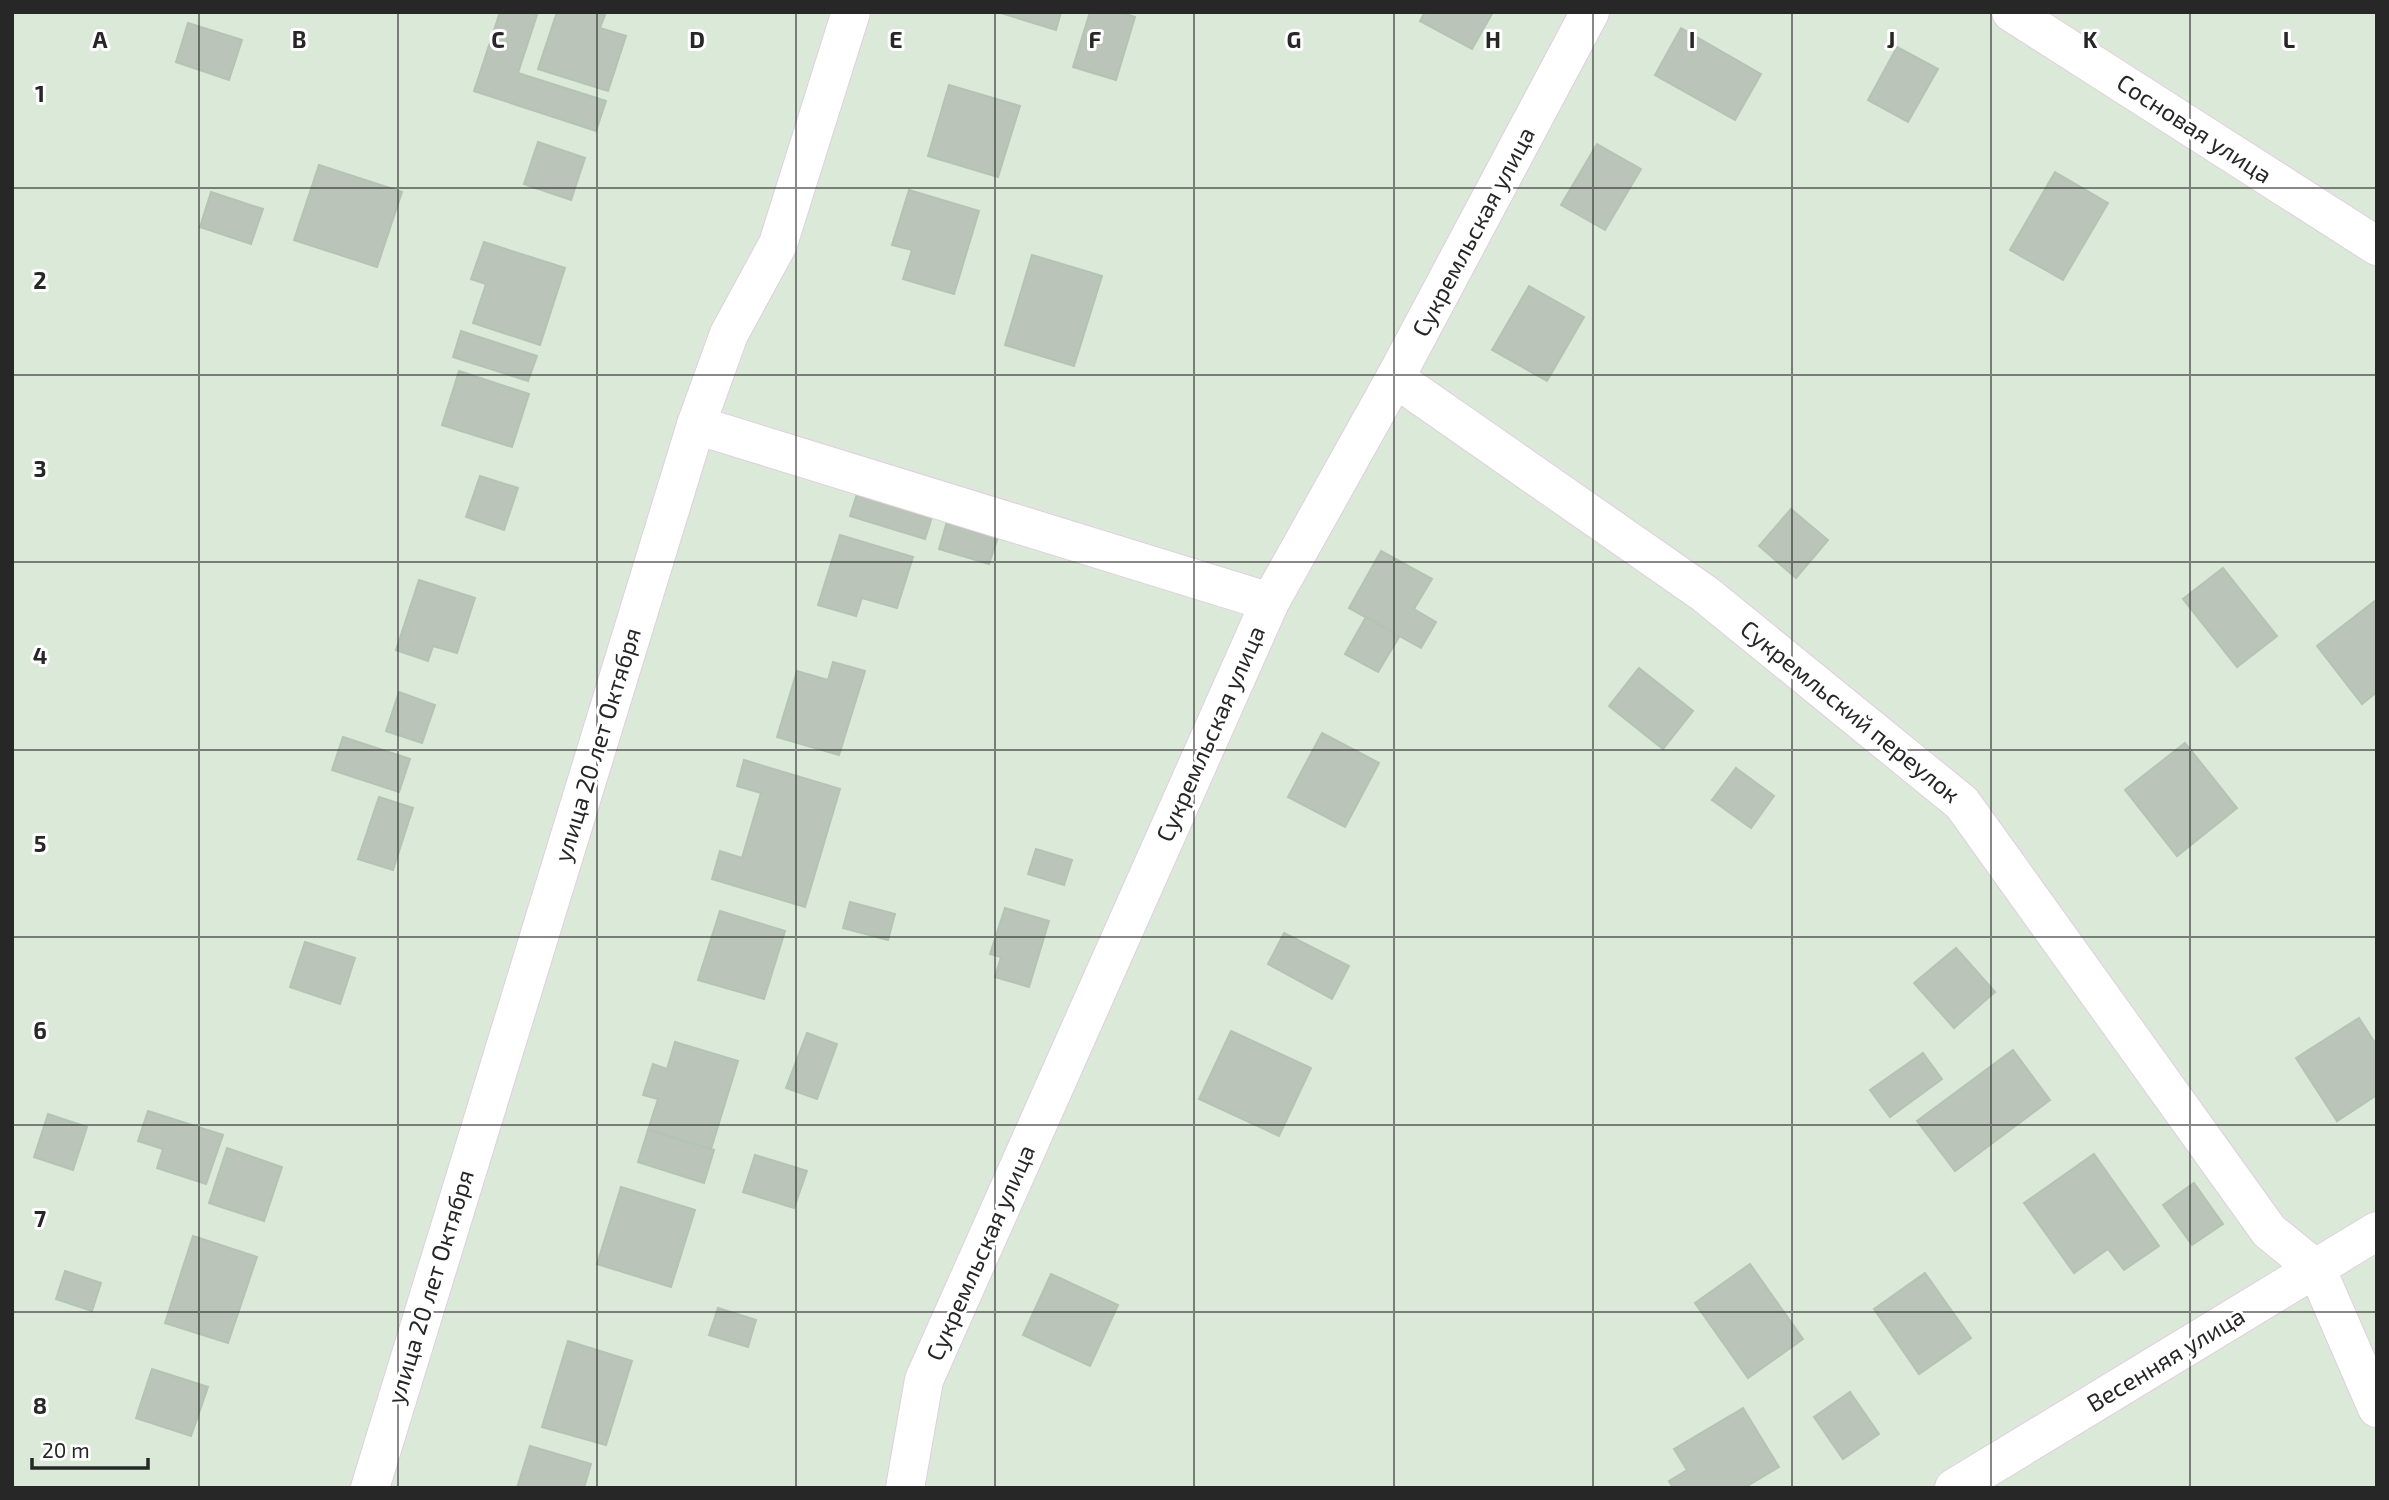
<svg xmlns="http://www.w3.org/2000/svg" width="2389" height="1500" viewBox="0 0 2389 1500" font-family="'Exo 2',sans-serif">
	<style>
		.building { fill: #bac4b9; stroke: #b4c4b3; stroke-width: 2 }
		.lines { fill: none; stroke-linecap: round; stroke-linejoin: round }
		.minor-casing { stroke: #e0cfde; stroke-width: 40 }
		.minor { stroke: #fff; stroke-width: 38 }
		.grid { fill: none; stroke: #272727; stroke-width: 2; stroke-opacity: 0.55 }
		.labels { text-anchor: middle; stroke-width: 6; stroke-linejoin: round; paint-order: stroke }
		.street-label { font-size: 24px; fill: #272727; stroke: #fff }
		.grid-label { font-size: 23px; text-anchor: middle; font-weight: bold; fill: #272727; stroke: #fff; stroke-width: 6; stroke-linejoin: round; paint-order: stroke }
	</style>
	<rect width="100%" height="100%" fill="#dbe9d9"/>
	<g class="building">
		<polygon points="500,12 527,12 537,15 518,73 606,101 596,131 474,91"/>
		<polygon points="557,12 597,12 605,15 600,28 626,36 608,91 538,69"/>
		<polygon points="998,12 1061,12 1056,30"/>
		<polygon points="1090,12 1120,12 1135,17 1116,80 1073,67"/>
		<polygon points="1425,12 1493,12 1472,49 1420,21"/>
		<polygon points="188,23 242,40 229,80 176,62"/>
		<polygon points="1681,28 1761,74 1735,120 1655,75"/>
		<polygon points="1897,47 1938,69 1908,122 1868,100"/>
		<polygon points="949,85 1020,106 998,177 928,156"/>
		<polygon points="538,142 585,158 571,200 524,184"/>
		<polygon points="1597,144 1641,169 1605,230 1561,205"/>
		<polygon points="319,165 402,192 377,267 294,240"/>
		<polygon points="2055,172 2108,203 2063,280 2010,250"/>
		<polygon points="909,190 979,211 954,294 903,279 912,250 892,245"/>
		<polygon points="211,192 263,209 251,244 200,227"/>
		<polygon points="484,242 565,268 540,345 473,323 486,284 471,279"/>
		<polygon points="1032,255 1102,276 1074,366 1005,345"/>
		<polygon points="1529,286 1584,317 1547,381 1492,350"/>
		<polygon points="461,331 537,356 528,381 453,357"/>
		<polygon points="459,371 529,394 512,447 442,425"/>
		<polygon points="480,476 518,488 504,530 466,517"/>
		<polygon points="862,478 937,501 925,539 850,516"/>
		<polygon points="1791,509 1828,540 1796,578 1759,546"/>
		<polygon points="948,518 999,534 989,564 939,549"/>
		<polygon points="840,535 913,557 897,608 862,598 856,616 818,605"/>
		<polygon points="1381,551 1432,579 1414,609 1436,622 1421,648 1349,608"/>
		<polygon points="2223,568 2277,636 2237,667 2183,599"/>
		<polygon points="419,580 475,598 457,653 433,646 428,661 396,650"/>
		<polygon points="2376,600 2377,692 2362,704 2317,646"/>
		<polygon points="1366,617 1399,637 1378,672 1345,654"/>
		<polygon points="833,662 865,671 839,755 777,737 797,671 828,680"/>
		<polygon points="1639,668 1693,711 1663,749 1609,706"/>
		<polygon points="399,692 435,705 422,743 386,731"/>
		<polygon points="1322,733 1379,763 1345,827 1288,797"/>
		<polygon points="343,737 410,759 399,792 332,770"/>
		<polygon points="2185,743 2237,808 2177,856 2125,790"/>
		<polygon points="744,760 840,789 805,907 712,879 720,851 742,858 761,793 737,786"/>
		<polygon points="1736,768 1774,796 1751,828 1712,800"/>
		<polygon points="379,797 413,808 393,870 358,859"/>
		<polygon points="1036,849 1072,860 1064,885 1028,874"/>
		<polygon points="850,902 895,914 888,940 843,928"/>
		<polygon points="1005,908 1049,921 1029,987 995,977 1001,957 990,954"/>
		<polygon points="720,911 785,931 764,999 698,980"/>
		<polygon points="1284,933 1349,966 1332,999 1268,964"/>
		<polygon points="305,942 355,958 340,1004 290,987"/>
		<polygon points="1956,948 1995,992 1954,1028 1914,983"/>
		<polygon points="2359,1018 2377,1046 2377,1095 2337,1121 2296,1058"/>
		<polygon points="1231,1031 1311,1068 1279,1136 1199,1099"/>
		<polygon points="807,1033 837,1044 817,1099 786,1088"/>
		<polygon points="675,1042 738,1061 711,1149 648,1130 658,1099 643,1095 653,1064 667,1069"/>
		<polygon points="2013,1050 2050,1100 1955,1171 1917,1121"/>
		<polygon points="1923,1053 1942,1079 1890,1117 1870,1090"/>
		<polygon points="148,1111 223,1135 206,1184 157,1168 163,1149 138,1141"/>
		<polygon points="48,1114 87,1127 73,1170 34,1157"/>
		<polygon points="648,1130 714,1150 704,1183 638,1162"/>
		<polygon points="227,1148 282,1167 264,1221 209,1203"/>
		<polygon points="2094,1154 2159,1246 2124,1270 2108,1249 2074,1273 2024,1203"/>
		<polygon points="755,1155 807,1171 794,1208 743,1192"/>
		<polygon points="2194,1183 2223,1224 2192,1245 2163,1205"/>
		<polygon points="621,1187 695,1210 671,1287 597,1264"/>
		<polygon points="193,1236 257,1257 228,1343 165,1323"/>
		<polygon points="1750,1264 1803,1339 1748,1378 1695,1303"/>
		<polygon points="65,1271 101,1283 92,1311 56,1299"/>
		<polygon points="1925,1273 1971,1338 1919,1374 1874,1309"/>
		<polygon points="1051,1274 1118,1305 1090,1366 1023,1335"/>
		<polygon points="718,1308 756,1320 748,1347 709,1335"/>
		<polygon points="568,1341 632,1361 606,1445 542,1427"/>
		<polygon points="152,1369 208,1387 191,1436 136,1418"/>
		<polygon points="1850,1392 1879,1434 1843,1459 1814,1417"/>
		<polygon points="1743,1408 1779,1467 1744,1488 1673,1488 1669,1481 1687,1470 1674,1449"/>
		<polygon points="530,1446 591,1464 584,1488 517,1488"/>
	</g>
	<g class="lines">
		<g class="minor-casing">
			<g id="minor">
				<polyline points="2011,12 2377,246"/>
				<polyline points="1395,378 1705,594 1962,803 2269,1231 2317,1270 2377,1408"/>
				<polyline points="696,425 1270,602"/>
				<polyline points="370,1488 696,425 729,334 778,244 851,12"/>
				<polyline points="905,1488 924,1380 1270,602 1395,378 1590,12"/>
				<polyline points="1954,1488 2377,1231"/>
			</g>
		</g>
		<use href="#minor" class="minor"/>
	</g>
	<path class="grid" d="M 199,12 L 199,1488M 398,12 L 398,1488M 597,12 L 597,1488M 796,12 L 796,1488M 995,12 L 995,1488M 1194,12 L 1194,1488M 1394,12 L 1394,1488M 1593,12 L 1593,1488M 1792,12 L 1792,1488M 1991,12 L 1991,1488M 2190,12 L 2190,1488M 12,188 L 2377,188M 12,375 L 2377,375M 12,562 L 2377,562M 12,750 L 2377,750M 12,937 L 2377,937M 12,1125 L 2377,1125M 12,1312 L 2377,1312"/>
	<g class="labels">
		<g class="street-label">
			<text transform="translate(2194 129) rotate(33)" y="8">Сосновая улица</text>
			<text transform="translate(1474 232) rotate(-62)" y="8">Сукремльская улица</text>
			<text transform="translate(1850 712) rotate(39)" y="8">Сукремльский переулок</text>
			<text transform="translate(1211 734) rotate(-66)" y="8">Сукремльская улица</text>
			<text transform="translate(598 745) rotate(-73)" y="8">улица 20 лет Октября</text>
			<text transform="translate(981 1253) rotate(-66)" y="8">Сукремльская улица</text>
			<text transform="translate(431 1287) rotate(-73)" y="8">улица 20 лет Октября</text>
			<text transform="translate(2166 1360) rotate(-31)" y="8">Весенняя улица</text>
		</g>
	</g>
	<g class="grid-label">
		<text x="100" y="48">A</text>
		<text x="299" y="48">B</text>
		<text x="498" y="48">C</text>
		<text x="697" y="48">D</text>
		<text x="896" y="48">E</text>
		<text x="1095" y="48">F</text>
		<text x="1294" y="48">G</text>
		<text x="1493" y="48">H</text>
		<text x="1692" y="48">I</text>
		<text x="1891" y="48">J</text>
		<text x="2090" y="48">K</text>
		<text x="2289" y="48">L</text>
		<text x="40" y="102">1</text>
		<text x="40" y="289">2</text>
		<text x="40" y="477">3</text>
		<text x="40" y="664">4</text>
		<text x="40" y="852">5</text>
		<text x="40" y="1039">6</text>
		<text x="40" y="1227">7</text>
		<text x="40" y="1414">8</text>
	</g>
	<rect width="2389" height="1500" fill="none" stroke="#272727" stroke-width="28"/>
	<path d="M32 1458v10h116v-10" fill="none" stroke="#272727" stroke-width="3.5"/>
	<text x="42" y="1458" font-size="21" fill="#272727" stroke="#ffffff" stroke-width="5" paint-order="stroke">20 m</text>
</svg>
